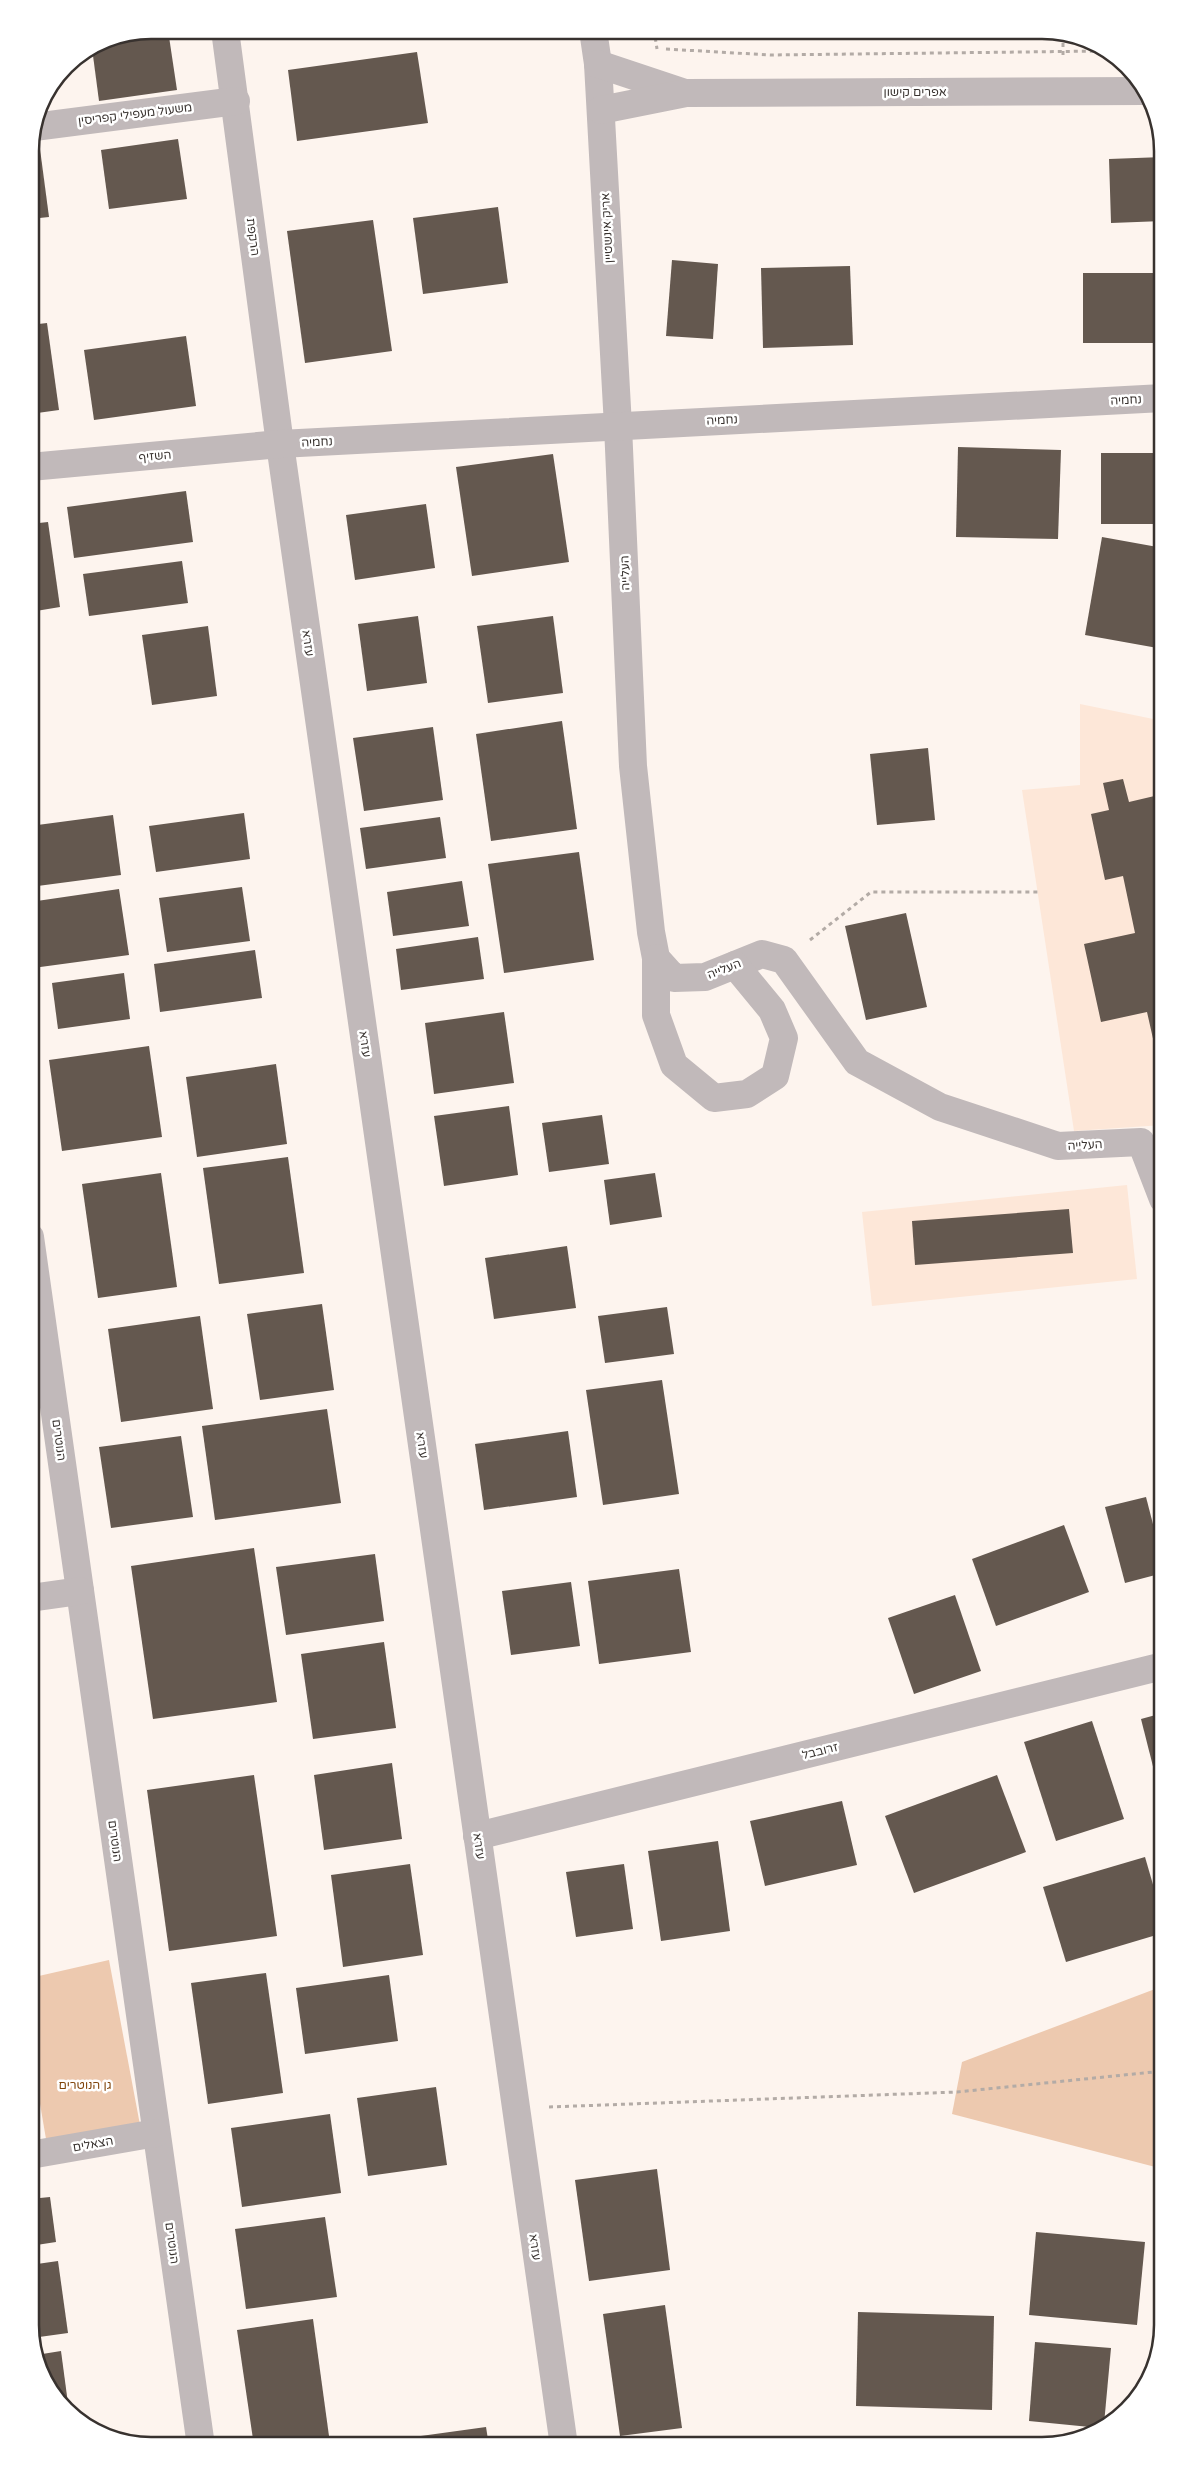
<svg xmlns="http://www.w3.org/2000/svg" width="1193" height="2476" viewBox="0 0 1193 2476" font-family="'Varela Round',Heebo,sans-serif">
	<style>
		.built { fill: #fde7d8 }
		.green { fill: #edc9af }
		.building { fill: #64584f }
		.lines { fill: none; stroke-linecap: round; stroke-linejoin: round }
		.path { stroke: #b3aba6; stroke-width: 3; stroke-dasharray: 4 4; stroke-linecap: butt }
		.minor { stroke: #c1b9ba; stroke-width: 28 }
		.labels { text-anchor: middle; stroke-width: 5; stroke-linejoin: round; paint-order: stroke }
		.street-label { font-size: 12px; fill: #38322f; stroke: #fff }
		.park-label { font-size: 12px; fill: #7f4309; stroke: #fff }
		.rim { fill: none; stroke: #38322f; stroke-width: 2.5 }
	</style>
	<rect width="100%" height="100%" fill="#fdf4ee"/>
	<g class="built">
		<rect x="799" y="30" width="228" height="3"/>
		<polygon points="1080,704 1163,721 1163,1125 1074,1131 1022,790 1080,785"/>
		<polygon points="1127,1185 1137,1279 872,1306 862,1212"/>
	</g>
	<g class="green">
		<polygon points="109,1960 140,2125 46,2139 30,2045 30,1978"/>
		<polygon points="1163,1986 1163,2169 952,2114 962,2062"/>
	</g>
	<g class="building">
		<polygon points="150,30 168,30 177,90 99,101 92,48 105,39"/>
		<polygon points="417,52 428,123 297,141 288,70"/>
		<polygon points="178,139 187,199 109,209 101,150"/>
		<polygon points="40,149 49,217 30,219 30,150"/>
		<polygon points="1163,157 1163,221 1111,223 1109,159"/>
		<polygon points="498,207 508,283 423,294 413,218"/>
		<polygon points="373,220 392,351 305,363 287,231"/>
		<polygon points="672,260 718,264 713,339 666,336"/>
		<polygon points="850,266 853,345 763,348 761,268"/>
		<rect x="1083" y="273" width="80" height="70"/>
		<polygon points="47,323 59,410 30,414 30,325"/>
		<polygon points="186,336 196,406 94,420 84,350"/>
		<polygon points="958,447 1061,450 1058,539 956,537"/>
		<rect x="1101" y="453" width="62" height="71"/>
		<polygon points="553,454 569,562 472,576 456,467"/>
		<polygon points="186,491 193,542 74,558 67,507"/>
		<polygon points="426,504 435,568 355,580 346,515"/>
		<polygon points="48,522 60,607 30,612 30,524"/>
		<polygon points="1102,537 1163,548 1163,649 1085,635"/>
		<polygon points="182,561 188,603 89,616 83,574"/>
		<polygon points="418,616 427,683 367,691 358,624"/>
		<polygon points="553,616 563,693 488,703 477,626"/>
		<polygon points="208,626 217,696 152,705 142,635"/>
		<polygon points="562,721 577,829 491,841 476,734"/>
		<polygon points="433,727 443,800 364,811 353,738"/>
		<polygon points="928,748 935,820 877,825 870,754"/>
		<polygon points="1123,779 1129,802 1163,794 1163,1050 1156,1052 1147,1012 1101,1022 1084,944 1135,933 1123,876 1105,880 1091,814 1109,810 1103,783"/>
		<polygon points="244,813 250,859 156,872 149,826"/>
		<polygon points="113,815 121,875 30,887 30,826"/>
		<polygon points="440,817 446,858 366,869 360,828"/>
		<polygon points="579,852 594,960 504,973 488,864"/>
		<polygon points="462,881 469,926 393,936 387,892"/>
		<polygon points="242,887 250,941 167,952 159,898"/>
		<polygon points="119,889 129,955 33,968 30,944 30,902"/>
		<polygon points="906,913 927,1007 866,1020 845,926"/>
		<polygon points="478,937 484,979 401,990 396,949"/>
		<polygon points="255,950 262,998 160,1012 154,964"/>
		<polygon points="124,973 130,1019 58,1029 52,983"/>
		<polygon points="504,1012 514,1083 434,1094 425,1023"/>
		<polygon points="149,1046 162,1137 62,1151 49,1060"/>
		<polygon points="276,1064 287,1144 197,1157 186,1077"/>
		<polygon points="509,1106 518,1175 444,1186 434,1116"/>
		<polygon points="602,1115 609,1164 549,1172 542,1123"/>
		<polygon points="288,1157 304,1273 219,1284 203,1168"/>
		<polygon points="161,1173 177,1287 98,1298 82,1184"/>
		<polygon points="655,1173 662,1217 610,1225 604,1180"/>
		<polygon points="1069,1209 1073,1253 915,1265 912,1221"/>
		<polygon points="567,1246 576,1308 494,1319 485,1258"/>
		<polygon points="322,1304 334,1390 260,1400 247,1314"/>
		<polygon points="667,1307 674,1354 605,1363 598,1316"/>
		<polygon points="200,1316 213,1409 121,1422 108,1329"/>
		<polygon points="662,1380 679,1494 603,1505 586,1390"/>
		<polygon points="327,1409 341,1503 215,1520 202,1426"/>
		<polygon points="568,1431 577,1497 484,1510 475,1444"/>
		<polygon points="181,1436 193,1517 111,1528 99,1447"/>
		<polygon points="1146,1497 1163,1563 1163,1573 1125,1583 1105,1507"/>
		<polygon points="1064,1525 1089,1592 996,1626 972,1559"/>
		<polygon points="254,1548 277,1702 153,1719 131,1566"/>
		<polygon points="375,1554 384,1621 286,1635 276,1567"/>
		<polygon points="679,1569 691,1652 599,1664 588,1581"/>
		<polygon points="571,1582 580,1646 511,1655 502,1591"/>
		<polygon points="955,1595 981,1671 914,1694 888,1618"/>
		<polygon points="384,1642 396,1728 313,1739 301,1654"/>
		<polygon points="1163,1713 1163,1801 1162,1802 1141,1719"/>
		<polygon points="1092,1721 1124,1819 1056,1841 1024,1742"/>
		<polygon points="392,1763 402,1839 324,1850 314,1775"/>
		<polygon points="254,1775 277,1936 169,1951 147,1790"/>
		<polygon points="997,1775 1026,1852 914,1893 885,1816"/>
		<polygon points="842,1801 857,1865 765,1886 750,1821"/>
		<polygon points="718,1841 730,1931 661,1941 648,1851"/>
		<polygon points="1145,1857 1163,1919 1163,1933 1066,1962 1043,1887"/>
		<polygon points="410,1864 423,1955 343,1967 331,1875"/>
		<polygon points="624,1864 633,1929 576,1937 566,1872"/>
		<polygon points="30,1889 40,1953 30,1954"/>
		<polygon points="266,1973 283,2093 208,2104 191,1983"/>
		<polygon points="389,1975 398,2041 305,2054 296,1988"/>
		<polygon points="436,2087 447,2165 368,2176 357,2098"/>
		<polygon points="330,2114 341,2193 242,2207 231,2128"/>
		<polygon points="657,2169 670,2270 589,2281 575,2180"/>
		<polygon points="50,2197 56,2242 30,2246 30,2199"/>
		<polygon points="325,2217 337,2297 246,2309 235,2229"/>
		<polygon points="1036,2232 1145,2242 1137,2325 1029,2315"/>
		<polygon points="58,2261 68,2333 32,2338 30,2326 30,2265"/>
		<polygon points="665,2305 682,2428 620,2436 603,2314"/>
		<polygon points="858,2312 994,2316 992,2410 856,2406"/>
		<polygon points="313,2319 329,2436 254,2446 237,2330"/>
		<polygon points="1035,2342 1111,2348 1104,2424 1100,2428 1029,2421"/>
		<polygon points="61,2351 69,2411 39,2371 36,2355"/>
		<polygon points="486,2427 489,2446 400,2446 399,2439"/>
	</g>
	<g class="lines">
		<g class="path">
			<polyline points="654,30 657,49"/>
			<polyline points="1063,35 1063,58"/>
			<polyline points="666,49 770,55 1105,51"/>
			<polyline points="810,940 871,892 1038,892"/>
			<polyline points="549,2107 957,2092 1163,2071"/>
		</g>
		<g class="minor">
			<polyline points="225,30 280,444 564,2446"/>
			<polyline points="593,30 598,64 618,426 633,766 651,932 656,958 674,978 705,977 762,954 784,960 857,1062 940,1107 1058,1146 1141,1142 1163,1199"/>
			<polyline points="598,64 685,93"/>
			<polyline points="601,110 686,93 1144,91"/>
			<polyline points="34,127 236,101"/>
			<polyline points="30,467 280,444 1163,398"/>
			<polyline points="656,958 656,1015 674,1065 714,1098 747,1094 775,1076 784,1038 772,1010 735,965"/>
			<polyline points="30,1237 201,2446"/>
			<polyline points="30,1598 80,1591"/>
			<polyline points="477,1836 1163,1666"/>
			<polyline points="30,2155 156,2133"/>
		</g>
	</g>
	<g class="labels">
		<g class="street-label">
			<text x="915" y="96">אפרים קישון</text>
			<text transform="translate(135 114) rotate(-7)" y="4">משעול מעפילי קפריסין</text>
			<text transform="translate(607 228) rotate(-93)" y="4">אריק אינשטיין</text>
			<text transform="translate(253 237) rotate(83)" y="4">הרקפת</text>
			<text transform="translate(1126 400) rotate(-3)" y="4">נחמיה</text>
			<text transform="translate(722 420) rotate(-3)" y="4">נחמיה</text>
			<text transform="translate(317 442) rotate(-3)" y="4">נחמיה</text>
			<text transform="translate(155 456) rotate(-5)" y="4">השזיף</text>
			<text transform="translate(625 573) rotate(-92)" y="4">העלייה</text>
			<text transform="translate(308 643) rotate(82)" y="4">עזרא</text>
			<text transform="translate(724 969) rotate(-21)" y="4">העלייה</text>
			<text transform="translate(365 1044) rotate(82)" y="4">עזרא</text>
			<text transform="translate(1085 1145) rotate(-3)" y="4">העלייה</text>
			<text transform="translate(59 1440) rotate(82)" y="4">הנוטרים</text>
			<text transform="translate(422 1445) rotate(82)" y="4">עזרא</text>
			<text transform="translate(820 1751) rotate(-14)" y="4">זרובבל</text>
			<text transform="translate(115 1841) rotate(82)" y="4">הנוטרים</text>
			<text transform="translate(479 1846) rotate(82)" y="4">עזרא</text>
			<text transform="translate(93 2144) rotate(-10)" y="4">הצאלים</text>
			<text transform="translate(172 2243) rotate(82)" y="4">הנוטרים</text>
			<text transform="translate(535 2247) rotate(82)" y="4">עזרא</text>
		</g>
		<g class="park-label">
			<text x="85" y="2089">גן הנוטרים</text>
		</g>
	</g>
	<path d="M0 0H1193V2476H0ZM151 39H1042A112 112 0 0 1 1154 151V2325A112 112 0 0 1 1042 2437H151A112 112 0 0 1 39 2325V151A112 112 0 0 1 151 39Z" fill="#fff" fill-rule="evenodd"/>
	<path class="rim" d="M151 39H1042A112 112 0 0 1 1154 151V2325A112 112 0 0 1 1042 2437H151A112 112 0 0 1 39 2325V151A112 112 0 0 1 151 39Z"/>
</svg>
